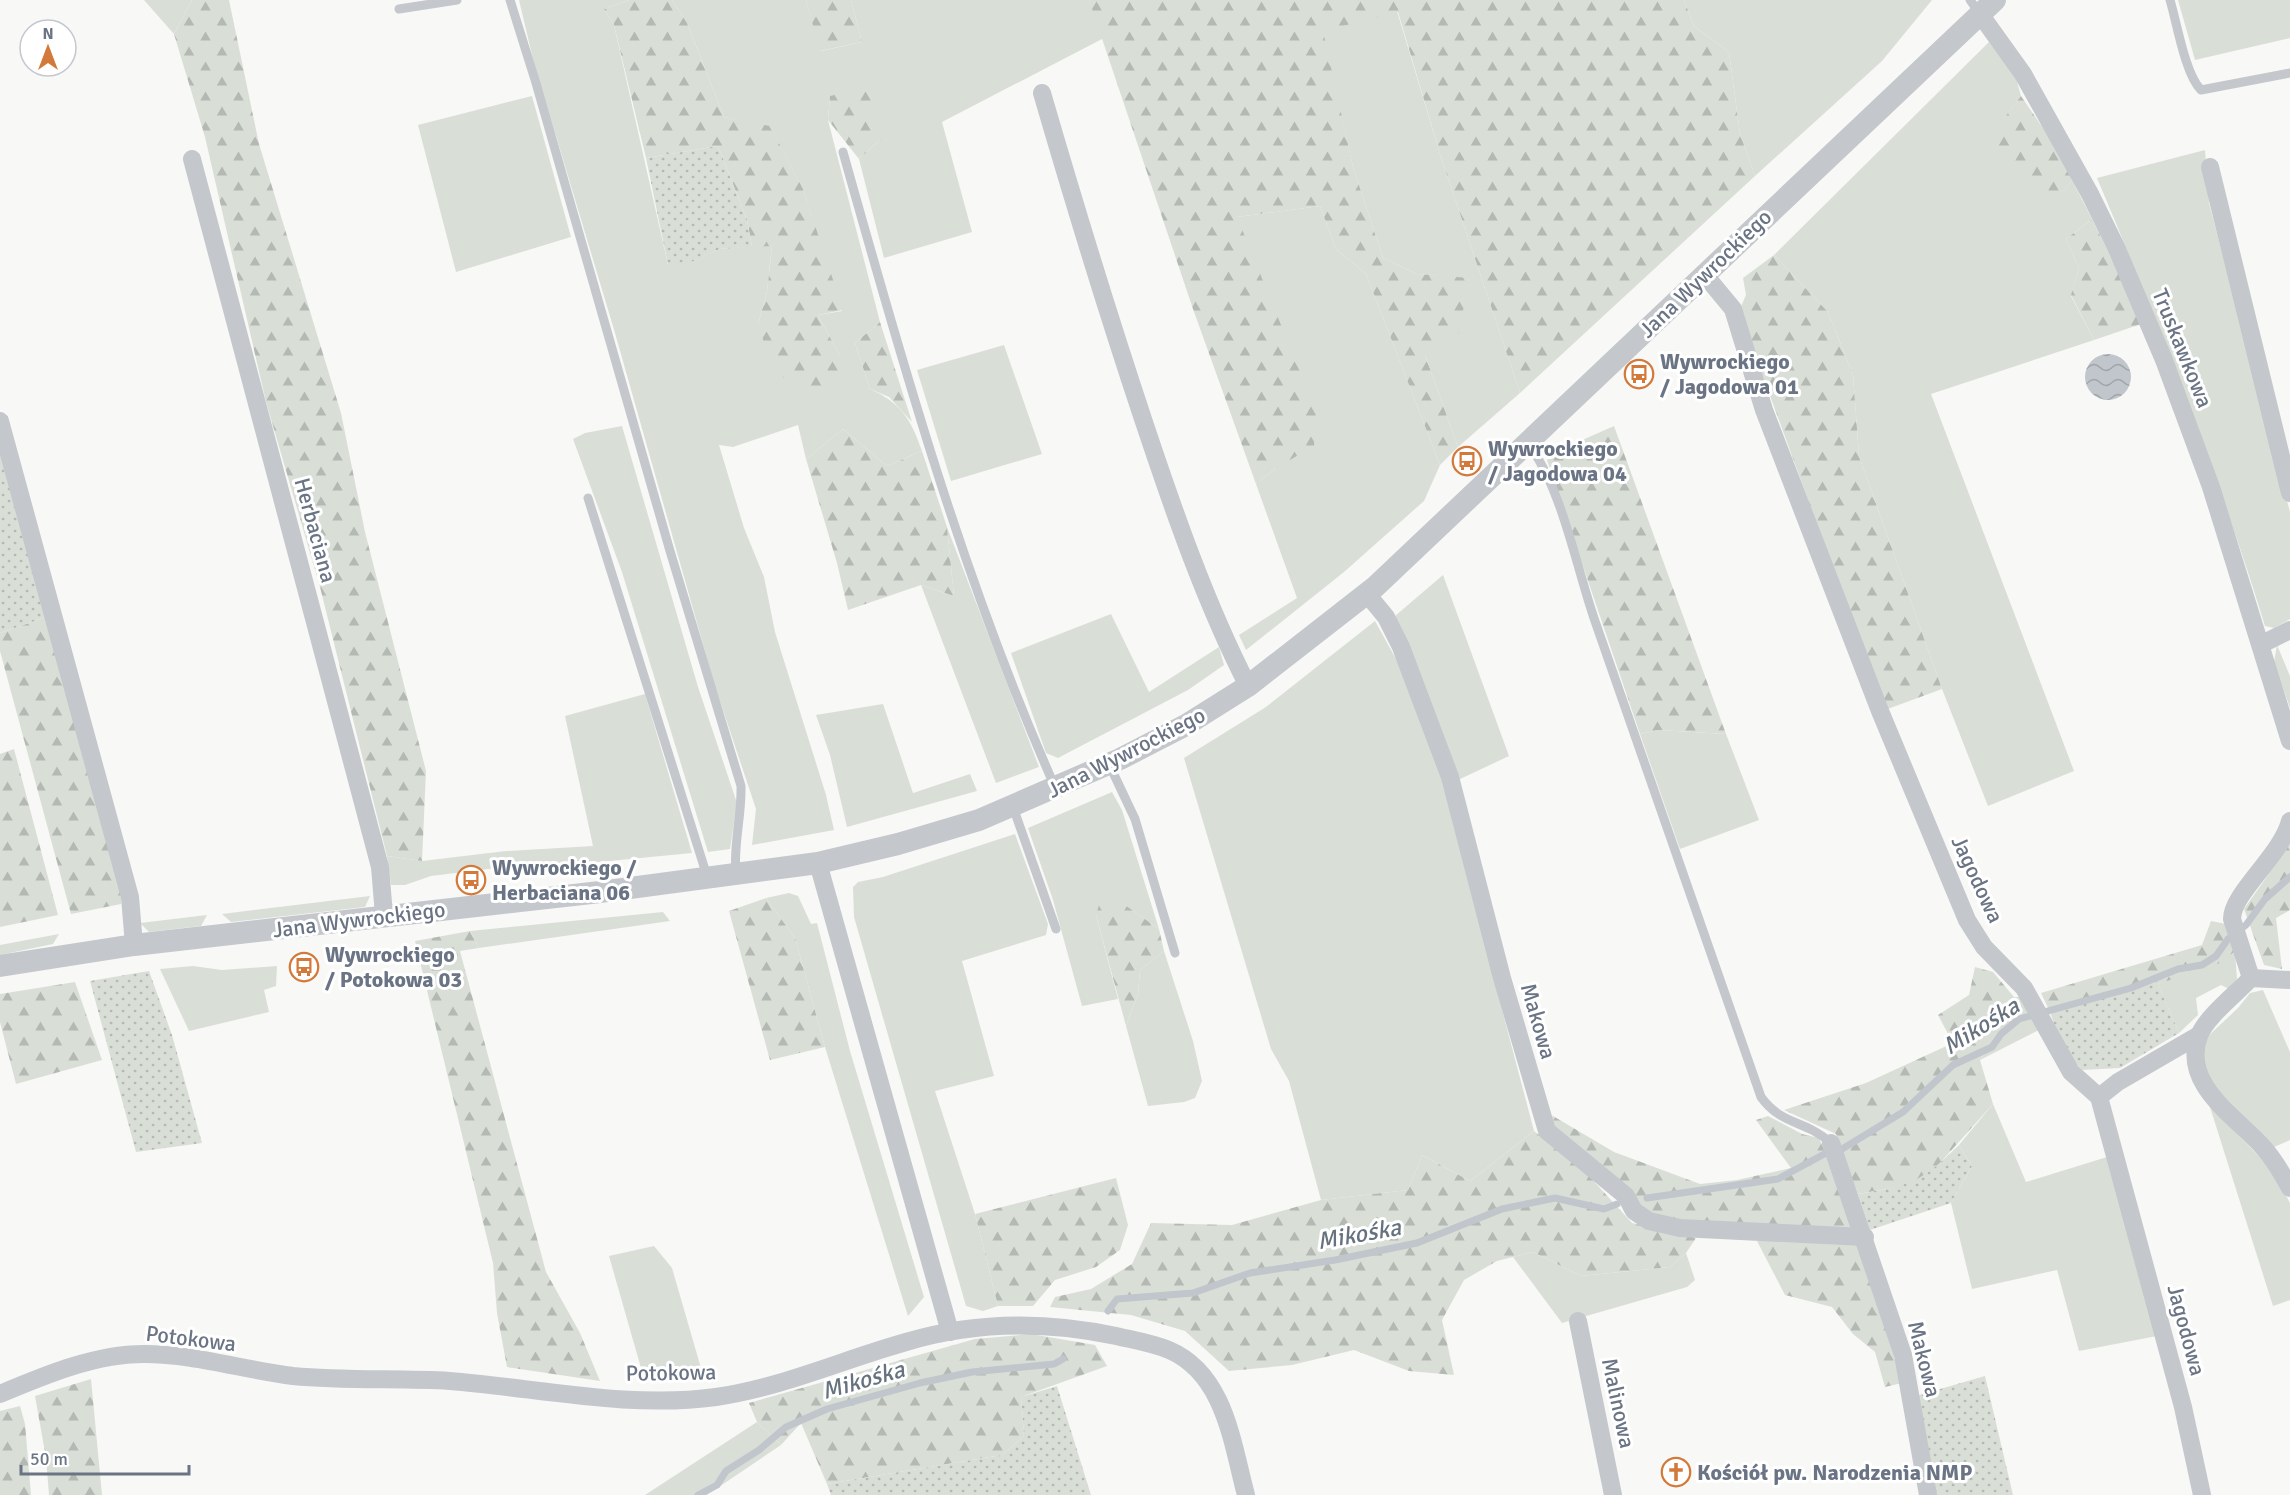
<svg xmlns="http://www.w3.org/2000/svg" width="2290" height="1495" viewBox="0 0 2290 1495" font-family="Signika,sans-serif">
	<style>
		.green { fill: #d9dfd7 }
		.forest { fill: url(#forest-firs) }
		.garden { fill: url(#garden-dots) }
		.water { fill: url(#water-waves) }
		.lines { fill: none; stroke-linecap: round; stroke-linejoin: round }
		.stream { stroke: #c0c6cc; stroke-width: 7 }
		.service { stroke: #c4c7cb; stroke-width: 9 }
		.minor { stroke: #c4c7cb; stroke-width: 18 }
		.tertiary { stroke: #c4c7cb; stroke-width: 22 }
		.labels { text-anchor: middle; stroke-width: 6; stroke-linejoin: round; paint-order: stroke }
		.street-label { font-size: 22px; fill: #6a7484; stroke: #fff }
		.poi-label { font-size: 22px; font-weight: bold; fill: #6a7484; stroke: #fff; text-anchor: start }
		.water-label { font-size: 24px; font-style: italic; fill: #66737f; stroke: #fff }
	</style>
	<defs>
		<pattern id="forest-firs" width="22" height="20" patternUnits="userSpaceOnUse" patternTransform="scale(1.5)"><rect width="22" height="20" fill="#d9dfd7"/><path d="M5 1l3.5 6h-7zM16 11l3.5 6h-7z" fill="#b4b9b4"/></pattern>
		<pattern id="garden-dots" width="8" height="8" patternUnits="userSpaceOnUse" patternTransform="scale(1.5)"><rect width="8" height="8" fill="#d9dfd7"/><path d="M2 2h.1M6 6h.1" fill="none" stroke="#b4b9b4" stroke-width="1.8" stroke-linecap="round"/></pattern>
		<pattern id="water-waves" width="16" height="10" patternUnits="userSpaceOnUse" patternTransform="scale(1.5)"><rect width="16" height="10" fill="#c0c6cc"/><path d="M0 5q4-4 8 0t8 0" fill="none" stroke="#a0a5ab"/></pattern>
	</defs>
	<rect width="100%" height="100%" fill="#f8f8f6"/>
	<g class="green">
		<polygon points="144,0 192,0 174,34"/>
		<path d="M 519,0 L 629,0 L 604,9 L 614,25 L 668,265 L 682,265 L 720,249 L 772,245 L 767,292 L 758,324 L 840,356 L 818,315 L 842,311 L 803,189 L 770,127 L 724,117 L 687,23 L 672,0 L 806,0 L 821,51 L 862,42 L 851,0 L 1089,0 L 1104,38 L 942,122 L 972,232 L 884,258 L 859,159 L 881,139 L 830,96 L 828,120 L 880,322 L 855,343 L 870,389 C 901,403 911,419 922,451 L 887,466 L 843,429 L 806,459 L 798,425 L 733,447 L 719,445 L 744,528 L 764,577 L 775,632 L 826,795 L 834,830 L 752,845 L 756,809 L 714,683 L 615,333 L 533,59 Z"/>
		<polygon points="1684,0 1932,0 1882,61 1755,176 1740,134 1729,52 1694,26"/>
		<polygon points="2178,0 2290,0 2290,38 2195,60"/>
		<polygon points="1397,11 1440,154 1520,393 1458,447 1425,355 1469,279 1417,274 1383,258 1353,167 1322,31"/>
		<polygon points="1989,42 2016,78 2021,96 1988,141 2054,202 2072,180 2092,219 2066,239 2079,268 2071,296 2094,340 1931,394 2074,771 1988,806 1942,689 1859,456 1853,375 1828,312 1774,255"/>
		<polygon points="532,96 571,237 456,272 418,125"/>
		<path d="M 2205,150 L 2209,203 L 2290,512 L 2290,619 L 2274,628 L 2265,626 C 2218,473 2159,325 2097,178 Z"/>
		<polygon points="1320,206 1336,249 1366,274 1440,465 1424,501 1344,572 1246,650 1239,635 1297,598 1256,484 1276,468 1237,217"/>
		<polygon points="1004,345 1042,454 951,481 917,370"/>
		<polygon points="622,426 698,687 737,803 730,849 708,852 622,572 573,439 585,433"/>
		<polygon points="947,527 1039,767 996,783 921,585 954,596"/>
		<polygon points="1443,575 1509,756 1458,780 1395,616"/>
		<polygon points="1111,614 1149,692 1219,647 1224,665 1188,690 1058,758 1046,753 1011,653"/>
		<polygon points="1375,621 1401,668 1446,786 1467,877 1534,1131 1470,1181 1422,1155 1408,1190 1321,1200 1289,1081 1271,1049 1184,758 1266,707"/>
		<polygon points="2277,645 2290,676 2290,708 2274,662"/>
		<polygon points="645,694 692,853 558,866 488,869 431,876 405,885 391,885 387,856 422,861 506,851 593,846 565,716"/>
		<polygon points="883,704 913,793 970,774 977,791 847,827 830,755 816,715"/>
		<polygon points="1658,730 1726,734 1759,820 1680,849 1640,734"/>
		<polygon points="1112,792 1122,810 1159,929 1125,905 1096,915 1118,999 1082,1006 1053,900 1028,828"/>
		<polygon points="1015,834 1048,924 1046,935 962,961 994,1076 935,1091 975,1214 998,1306 983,1311 966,1306 854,917 853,887 858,882 883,877"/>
		<polygon points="789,893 798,896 811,924 817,923 850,1051 924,1297 908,1316 825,1047 795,938 766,898"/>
		<polygon points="370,896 365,907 231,922 222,914"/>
		<polygon points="663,912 670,921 479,948 470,931"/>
		<polygon points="207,915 201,926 149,932 140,923"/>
		<polygon points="59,934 53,944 0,955 0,945"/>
		<polygon points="1164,951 1193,1041 1202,1081 1195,1098 1184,1102 1148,1106 1126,1026 1138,994 1140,970"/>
		<polygon points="2235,951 2237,979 2231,990 2221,985 2196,998 2198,1015 2179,1033 2158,984"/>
		<polygon points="193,966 222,970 277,966 276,986 264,990 269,1012 189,1031 160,969"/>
		<polygon points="2263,990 2290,1052 2290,1140 2274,1147 2209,1081 2202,1056 2206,1038 2238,1008 2250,993"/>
		<polygon points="2014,997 2023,997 2041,1029 1980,1060 1999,1030"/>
		<polygon points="1993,1104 2026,1182 2107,1157 2157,1336 2079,1351 2057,1270 1972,1289 1951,1203 1972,1166 1959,1145"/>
		<polygon points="2209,1104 2273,1171 2290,1203 2290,1300 2273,1306"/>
		<polygon points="654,1246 672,1268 703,1375 645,1382 609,1256"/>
		<polygon points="1533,1252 1581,1276 1670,1267 1686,1253 1695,1280 1687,1287 1562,1323 1513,1257"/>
		<polygon points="757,1422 781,1445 707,1495 645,1495"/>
	</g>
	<g class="forest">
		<polygon points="192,0 229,0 259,144 341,413 365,532 426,771 422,861 387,856 320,587 266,402 205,137 174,34"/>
		<polygon points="629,0 672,0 687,23 724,117 770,126 803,189 843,310 818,315 840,356 839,379 806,392 773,371 758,324 767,292 772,246 752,247 747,220 718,146 646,158 614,25 604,9"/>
		<polygon points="806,0 851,0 862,42 820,51"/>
		<polygon points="1089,0 1684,0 1694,26 1729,52 1740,134 1755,176 1520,393 1440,154 1398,12 1323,31 1353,167 1383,258 1417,274 1469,278 1459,333 1425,355 1458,447 1440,465 1366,274 1336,249 1320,206 1237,217 1316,411 1314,446 1276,468 1256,484 1193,309"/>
		<polygon points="857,90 872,90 881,139 859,159 828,120 830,96"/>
		<polygon points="2021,96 2058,150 2072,180 2054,203 1987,141"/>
		<polygon points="2092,219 2144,323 2094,340 2071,295 2079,268 2066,239"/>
		<polygon points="1774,255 1828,312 1853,375 1859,456 1942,689 1885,710 1739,311 1746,295 1743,278"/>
		<polygon points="880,322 912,422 889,397 870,389 855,343"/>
		<polygon points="1614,426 1726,734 1658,730 1640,734 1547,460 1571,445"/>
		<polygon points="843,429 887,466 922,451 947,527 954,596 921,585 848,610 837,563 806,459"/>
		<polygon points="46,617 122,891 121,904 71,914 0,651 0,633"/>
		<polygon points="14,749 58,915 0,927 0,754"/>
		<polygon points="2290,844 2290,910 2276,918 2282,969 2264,965 2244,909"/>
		<polygon points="766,898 795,938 825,1047 770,1060 729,911"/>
		<polygon points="1101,898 1125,905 1159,929 1164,951 1140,970 1138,994 1126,1026 1096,915"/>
		<polygon points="2211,921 2226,924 2235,951 2220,963 2158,984 2155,979 2110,997 2050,1012 2041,993 2202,945"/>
		<polygon points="470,931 479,948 460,951 546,1272 580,1333 600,1381 507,1367 497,1313 493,1263 415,941"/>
		<polygon points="1975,967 1993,972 2014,997 1999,1030 1980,1060 1993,1104 1931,1173 1904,1186 1858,1194 1836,1134 1784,1110 1866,1083 1953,1043 1938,1015 1969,995"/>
		<polygon points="75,982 102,1060 16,1084 0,1022 0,994"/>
		<polygon points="1553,1116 1614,1152 1700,1184 1737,1180 1791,1168 1756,1120 1768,1116 1802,1134 1819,1138 1859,1232 1669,1220 1646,1213 1546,1119"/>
		<polygon points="1534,1131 1579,1165 1632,1223 1696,1238 1686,1253 1670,1267 1581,1276 1533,1252 1497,1261 1464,1280 1442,1320 1454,1375 1409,1371 1354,1350 1292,1365 1229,1371 1185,1331 1131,1315 1050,1307 1055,1297 1091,1289 1132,1264 1151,1223 1232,1225 1321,1200 1408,1190 1422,1155 1470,1181"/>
		<polygon points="1116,1178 1128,1225 1120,1250 1096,1267 1055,1280 1033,1306 998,1306 975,1214"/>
		<polygon points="1757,1241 1854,1241 1861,1248 1902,1383 1885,1387 1875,1352 1853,1334 1832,1307 1785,1295"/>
		<polygon points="1031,1334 1095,1345 1107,1366 1021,1397 1024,1436 1002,1455 827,1484 801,1423 781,1445 757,1422 749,1403 975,1339"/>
		<polygon points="91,1379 102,1495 49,1495 46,1458 35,1396"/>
		<polygon points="20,1406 25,1424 31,1495 0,1495 0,1411"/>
	</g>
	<g class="garden">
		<polygon points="718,146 747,220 752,247 720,249 682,266 668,265 646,158"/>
		<polygon points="0,452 46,617 0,633"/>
		<polygon points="149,971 172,1035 202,1143 136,1152 90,981"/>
		<path d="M 2156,979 L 2179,1033 L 2120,1068 L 2082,1070 C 2066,1053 2057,1034 2050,1012 L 2110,997 Z"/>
		<path d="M 1959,1145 L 1972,1166 L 1951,1203 L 1870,1230 L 1858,1194 C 1912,1185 1920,1183 1959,1145 Z"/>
		<polygon points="1985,1376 2013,1495 1934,1495 1916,1396"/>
		<polygon points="1057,1386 1091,1495 831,1495 827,1484 1002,1455 1024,1436 1021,1397"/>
	</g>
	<circle class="water" cx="2108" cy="377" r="23"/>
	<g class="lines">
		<g class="stream">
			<polyline points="1647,1198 1778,1179 1828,1152 1842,1149 1903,1112 1953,1065 1992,1047 2001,1034 2019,1019 2131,988 2178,969 2202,965 2216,956 2228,939 2246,925 2265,899 2290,877"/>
			<polyline points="1108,1311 1117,1299 1193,1293 1250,1273 1335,1260 1417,1243 1502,1209 1555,1198 1604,1209 1617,1204"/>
			<polyline points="698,1495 717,1485 726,1471 759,1450 786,1427 827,1409 920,1383 972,1372 1054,1364 1063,1359"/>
		</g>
		<g class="service">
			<path d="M 510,0 L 536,83 L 670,551 L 741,786 C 742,816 733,844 736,873"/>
			<polyline points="1970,0 1980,14"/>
			<path d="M 2170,0 C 2177,23 2185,74 2201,90 L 2290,73"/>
			<polyline points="399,9 457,0"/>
			<path d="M 843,152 C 903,366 964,582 1055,787"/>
			<path d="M 1527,442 C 1563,489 1576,568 1596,624 C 1651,782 1706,939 1761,1097 C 1782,1126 1806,1120 1831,1143"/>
			<polyline points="588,498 707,876"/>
			<polyline points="1109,764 1135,819 1175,953"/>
			<polyline points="1013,807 1056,929"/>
		</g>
		<g class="minor">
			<polyline points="1980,14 2023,74 2090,194 2117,249 2164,360 2211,487 2290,741"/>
			<path d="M 1042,93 C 1074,203 1107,311 1143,419 C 1173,509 1205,602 1248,686"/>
			<polyline points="192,159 380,867 384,915"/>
			<polyline points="2210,167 2290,493"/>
			<polyline points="1704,274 1733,309 1764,410 1880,711 1967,920 1984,947 2024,988 2071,1072 2099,1097 2183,1407 2202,1495"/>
			<polyline points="0,421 130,897 134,945"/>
			<polyline points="1367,594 1386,617 1401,647 1450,777 1502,978 1547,1131 1626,1196 1634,1211 1649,1221 1680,1228 1865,1237"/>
			<polyline points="2262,644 2290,630"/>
			<path d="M 2290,821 C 2281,856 2232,893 2232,919 L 2251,978 C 2238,992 2205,1018 2199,1036 C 2181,1084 2235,1116 2262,1146 C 2273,1158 2282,1173 2290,1188"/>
			<polyline points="818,863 950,1332"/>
			<polyline points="2251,978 2290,980"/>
			<polyline points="2099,1097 2118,1082 2199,1035"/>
			<polyline points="1831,1143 1903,1355 1928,1495"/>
			<polyline points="1578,1321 1613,1495"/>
			<path d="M 0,1394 C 45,1375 95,1354 144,1354 C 194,1354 244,1370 293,1376 C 346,1381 398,1378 450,1381 C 538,1388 629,1409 716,1397 C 783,1387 842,1360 906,1342 C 976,1321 1046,1321 1116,1336 C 1133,1340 1152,1343 1169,1350 C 1225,1374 1232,1443 1246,1495"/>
		</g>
		<polyline class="tertiary" points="0,966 134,945 600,892 818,863 898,844 979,820 1120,759 1186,725 1248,686 1375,587 1995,0"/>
	</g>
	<defs>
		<g id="bus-ring" transform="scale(1.5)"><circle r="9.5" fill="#fff" stroke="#d37a3b" stroke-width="1.5"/><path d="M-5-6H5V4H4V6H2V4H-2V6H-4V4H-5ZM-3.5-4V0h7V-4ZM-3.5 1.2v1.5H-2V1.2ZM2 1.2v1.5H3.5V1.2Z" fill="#d37a3b"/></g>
		<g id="church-ring" transform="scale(1.5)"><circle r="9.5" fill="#fff" stroke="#d37a3b" stroke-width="1.5"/><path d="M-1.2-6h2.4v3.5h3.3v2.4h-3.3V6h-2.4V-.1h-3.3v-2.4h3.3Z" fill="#d37a3b"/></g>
	</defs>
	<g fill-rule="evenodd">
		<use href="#bus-ring" x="1639" y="374"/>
		<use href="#bus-ring" x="1467" y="461"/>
		<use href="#bus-ring" x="471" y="880"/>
		<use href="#bus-ring" x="304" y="967"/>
		<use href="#church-ring" x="1676" y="1472"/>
	</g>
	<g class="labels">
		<g class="street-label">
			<text transform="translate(1705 273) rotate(-44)" y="8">Jana Wywrockiego</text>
			<text transform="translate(2183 348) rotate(68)" y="8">Truskawkowa</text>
			<text transform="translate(316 530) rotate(75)" y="8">Herbaciana</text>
			<text transform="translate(1126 752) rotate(-27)" y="8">Jana Wywrockiego</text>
			<text transform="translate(1978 879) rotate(65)" y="8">Jagodowa</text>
			<text transform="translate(359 919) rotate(-7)" y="8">Jana Wywrockiego</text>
			<text transform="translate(1539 1021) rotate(74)" y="8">Makowa</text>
			<text transform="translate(2187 1330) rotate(75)" y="8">Jagodowa</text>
			<text transform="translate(191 1338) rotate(7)" y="8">Potokowa</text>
			<text transform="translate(1925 1359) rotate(76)" y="8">Makowa</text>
			<text transform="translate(671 1372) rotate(-1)" y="8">Potokowa</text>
			<text transform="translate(1619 1403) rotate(78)" y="8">Malinowa</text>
		</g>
		<g class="poi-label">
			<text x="1660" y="369">Wywrockiego<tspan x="1660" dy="25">/ Jagodowa 01</tspan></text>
			<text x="1488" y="456">Wywrockiego<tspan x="1488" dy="25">/ Jagodowa 04</tspan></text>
			<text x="492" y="875">Wywrockiego /<tspan x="492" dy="25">Herbaciana 06</tspan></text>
			<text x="325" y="962">Wywrockiego<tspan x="325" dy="25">/ Potokowa 03</tspan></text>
			<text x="1697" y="1480">Kościół pw. Narodzenia NMP</text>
		</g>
		<g class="water-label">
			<text transform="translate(1981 1026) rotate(-32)" y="8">Mikośka</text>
			<text transform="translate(1359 1234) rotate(-10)" y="8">Mikośka</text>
			<text transform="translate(863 1380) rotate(-16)" y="8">Mikośka</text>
		</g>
	</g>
	<g transform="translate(48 48)"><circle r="28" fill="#ffffff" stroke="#c3c7ce" stroke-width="1.5"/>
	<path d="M0-4.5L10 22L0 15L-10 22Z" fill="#d37a3b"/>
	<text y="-9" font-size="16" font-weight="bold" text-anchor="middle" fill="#6a7484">N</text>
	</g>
	<path d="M21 1465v9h168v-9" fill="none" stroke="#6a7484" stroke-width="3"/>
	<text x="30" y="1465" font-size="18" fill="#6a7484" stroke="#ffffff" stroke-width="4.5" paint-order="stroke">50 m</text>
</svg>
